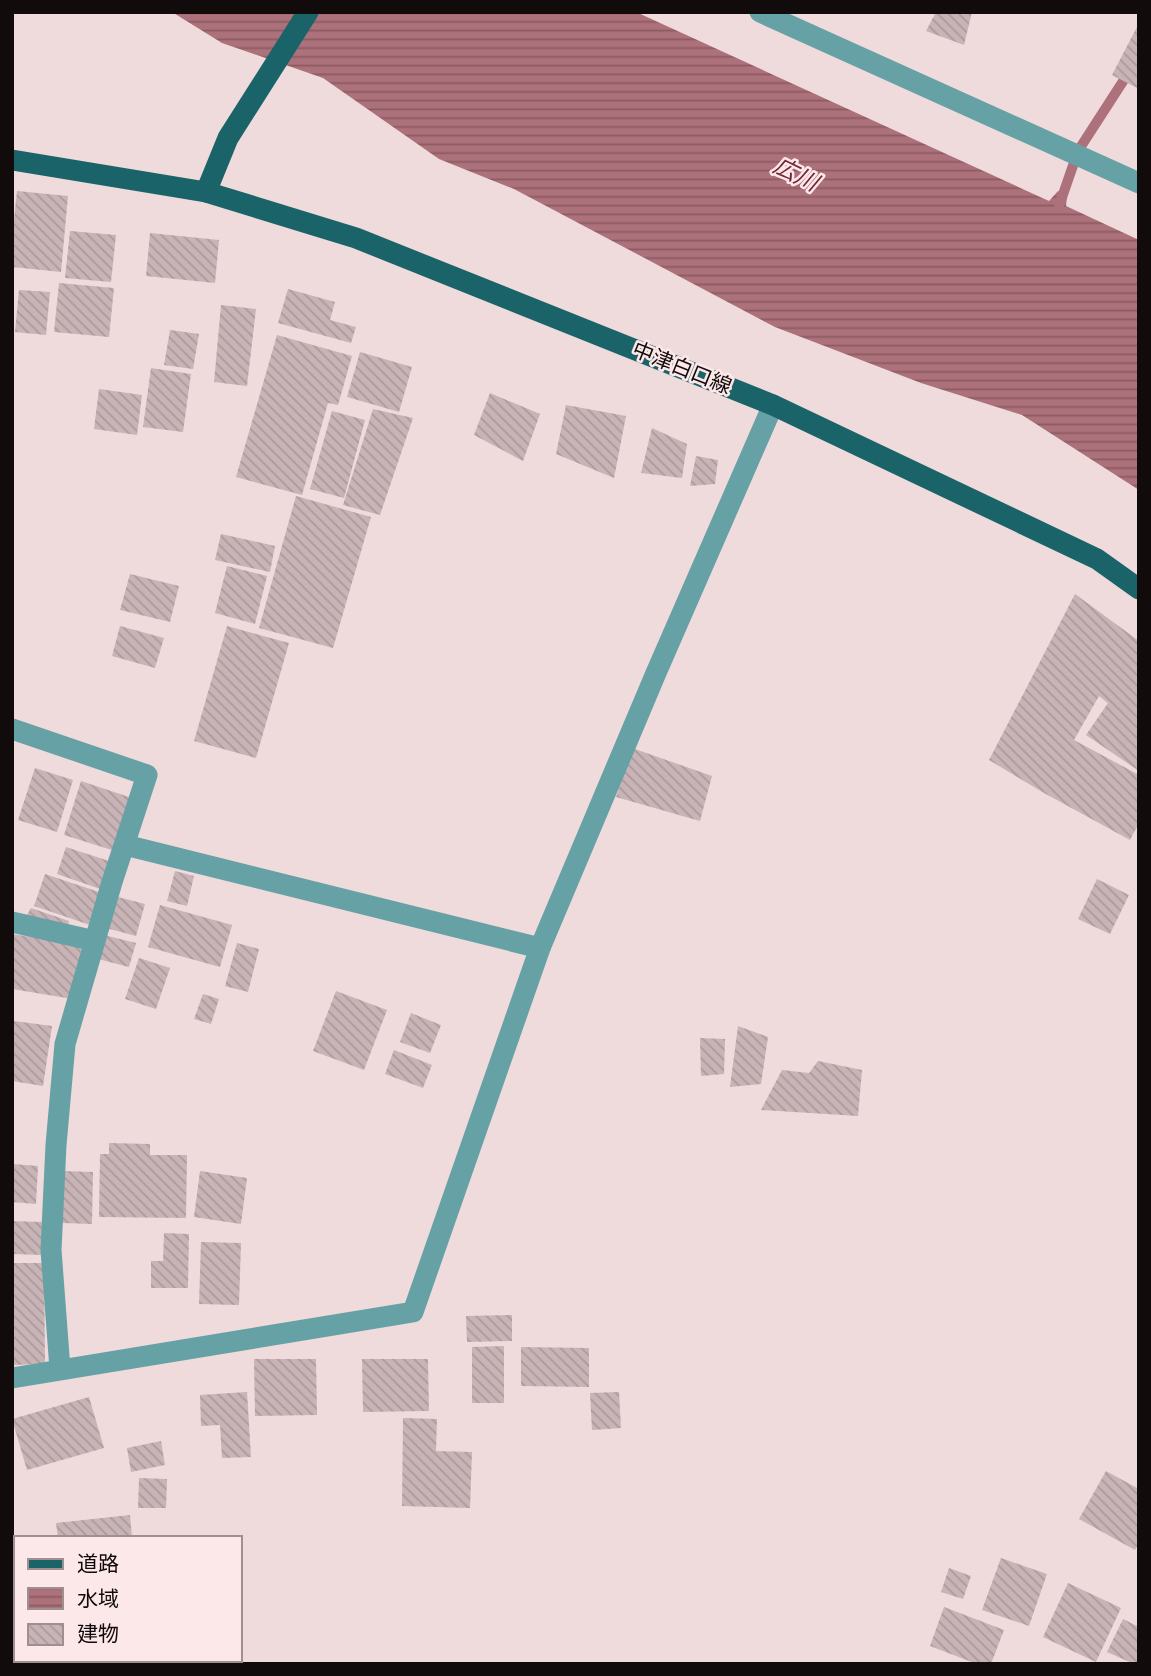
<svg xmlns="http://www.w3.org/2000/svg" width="1151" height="1676" viewBox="0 0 1151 1676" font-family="Arial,'Noto Sans JP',sans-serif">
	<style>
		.water { fill: url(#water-rules) }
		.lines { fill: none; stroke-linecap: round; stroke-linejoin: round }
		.stream { stroke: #ac717a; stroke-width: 10 }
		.building { fill: url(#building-back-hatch) }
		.minor { stroke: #66a1a5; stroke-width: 21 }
		.major { stroke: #1a6469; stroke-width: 21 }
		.labels { text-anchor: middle; stroke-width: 5; stroke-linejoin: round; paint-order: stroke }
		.street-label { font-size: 21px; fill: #120b0c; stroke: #fce7e9 }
		.water-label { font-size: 23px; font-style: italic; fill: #732839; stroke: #fce7e9 }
	</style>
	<defs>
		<pattern id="water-rules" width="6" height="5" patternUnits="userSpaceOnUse" patternTransform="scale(1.75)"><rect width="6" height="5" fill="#ac717a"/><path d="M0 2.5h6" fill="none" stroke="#8b5b62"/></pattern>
		<pattern id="building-back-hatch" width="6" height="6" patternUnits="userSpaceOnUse" patternTransform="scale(1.75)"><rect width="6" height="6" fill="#c8b4b6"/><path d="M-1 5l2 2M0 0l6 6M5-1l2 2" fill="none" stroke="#ab999b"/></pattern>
	</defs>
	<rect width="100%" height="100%" fill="#efdadc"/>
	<polygon class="water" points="172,12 636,12 1049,201 1058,191 1067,196 1066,206 1139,240 1139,490 1022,415 921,383 775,327 514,189 439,159 323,78 222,43"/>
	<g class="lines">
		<polyline class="stream" points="1059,206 1078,151 1129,72"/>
	</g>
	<g class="building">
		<polygon points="936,12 972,12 964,45 926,31"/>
		<polygon points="1139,23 1139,89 1112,75"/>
		<polygon points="17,191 68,196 61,272 12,267 12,238"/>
		<polygon points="70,231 116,235 111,282 65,278"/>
		<polygon points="150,233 219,240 215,283 146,276"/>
		<polygon points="59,283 114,288 109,337 54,332"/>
		<polygon points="288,289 335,302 330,320 356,327 351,343 278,323"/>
		<polygon points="19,290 50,292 46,335 15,332"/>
		<polygon points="221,305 256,309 247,386 214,382"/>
		<polygon points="170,330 199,334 193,369 164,365"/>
		<polygon points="277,335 352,356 338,405 328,403 302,495 236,477"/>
		<polygon points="360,352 412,367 399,412 347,397"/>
		<polygon points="151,368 191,374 183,432 143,427"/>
		<polygon points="99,389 142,395 137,435 94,429"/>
		<polygon points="490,393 540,414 523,461 474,435"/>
		<polygon points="566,405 626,416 614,478 556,454"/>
		<polygon points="373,409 413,418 380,515 343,505"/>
		<polygon points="332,411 365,420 344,498 310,489"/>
		<polygon points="652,428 687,444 682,478 641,473"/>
		<polygon points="696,456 718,460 715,484 690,486"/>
		<polygon points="296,496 371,517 333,648 259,628"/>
		<polygon points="221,534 275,546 270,572 215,560"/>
		<polygon points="227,566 267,576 255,624 215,613"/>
		<polygon points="130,574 179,586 170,622 120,610"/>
		<polygon points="1075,594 1139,641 1139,771 1086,735 1108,703 1099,696 1074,740 1139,775 1139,823 1130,840 1044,793 989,760"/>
		<polygon points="120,626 164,638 155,668 112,656"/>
		<polygon points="227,626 289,643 256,758 194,741"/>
		<polygon points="632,748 712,776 700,821 616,797"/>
		<polygon points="35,768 73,780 57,832 18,820"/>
		<polygon points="81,781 132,798 115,851 64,835"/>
		<polygon points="66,847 112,862 103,890 57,874"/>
		<polygon points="175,871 194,876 187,906 167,901"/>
		<polygon points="45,874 102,893 90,925 34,906"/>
		<polygon points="1097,879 1129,895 1110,934 1078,919"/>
		<polygon points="114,896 145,904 136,936 106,928"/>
		<polygon points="160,905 232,925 220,967 148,947"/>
		<polygon points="31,908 69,921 67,930 24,920"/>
		<polygon points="12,934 82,945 73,999 12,989"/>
		<polygon points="104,935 136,943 129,967 98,959"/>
		<polygon points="237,943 259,949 248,992 225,986"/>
		<polygon points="139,958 170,968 156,1009 125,999"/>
		<polygon points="336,991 387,1010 364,1070 313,1051"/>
		<polygon points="203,994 219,999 211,1024 194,1019"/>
		<polygon points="411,1013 441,1025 430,1053 400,1042"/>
		<polygon points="14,1021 52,1026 43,1086 12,1081"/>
		<polygon points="738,1026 768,1037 761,1084 730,1087"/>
		<polygon points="700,1038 725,1039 724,1074 701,1076"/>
		<polygon points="394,1050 432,1065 423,1088 385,1074"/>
		<polygon points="818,1061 862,1070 858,1116 761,1110 782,1070 809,1073"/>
		<polygon points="109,1143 150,1144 150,1155 187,1155 186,1218 99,1217 100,1154 109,1154"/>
		<polygon points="12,1164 38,1166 36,1204 12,1202"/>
		<polygon points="63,1171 93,1172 92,1224 62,1223"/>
		<polygon points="200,1171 247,1178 241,1224 194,1217"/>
		<polygon points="12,1221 43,1222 42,1255 12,1254"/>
		<polygon points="164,1233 189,1234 188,1288 151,1288 151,1261 163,1261"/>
		<polygon points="201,1242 241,1243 239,1305 199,1304"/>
		<polygon points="12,1263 44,1263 45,1364 12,1365"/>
		<polygon points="512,1315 512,1341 467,1342 466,1316"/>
		<polygon points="504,1346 504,1403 472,1403 472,1347"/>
		<polygon points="521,1347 589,1348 589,1387 521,1386"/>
		<polygon points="254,1359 316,1359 317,1415 255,1416"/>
		<polygon points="362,1359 428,1359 429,1411 363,1412"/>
		<polygon points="247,1392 251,1457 222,1458 220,1425 201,1426 200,1395"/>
		<polygon points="619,1392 621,1428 592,1430 590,1393"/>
		<polygon points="89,1397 104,1448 27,1470 12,1419"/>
		<polygon points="403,1418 437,1419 436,1451 472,1452 470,1508 402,1506"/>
		<polygon points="161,1441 165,1465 131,1472 127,1448"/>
		<polygon points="1106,1471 1139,1489 1139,1543 1135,1550 1079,1519"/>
		<polygon points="139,1478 167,1479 166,1508 138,1508"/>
		<polygon points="130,1515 132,1538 58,1538 56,1523"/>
		<polygon points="1001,1558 1047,1574 1029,1626 982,1610"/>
		<polygon points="949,1568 971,1576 963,1599 941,1592"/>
		<polygon points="1068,1583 1121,1608 1096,1662 1043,1637"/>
		<polygon points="944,1607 1004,1630 991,1664 977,1664 930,1646"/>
		<polygon points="12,1619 16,1620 16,1660 22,1660 21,1664 12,1664"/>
		<polygon points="1123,1619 1139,1627 1139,1664 1134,1664 1107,1652"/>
		<polygon points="126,1660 175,1660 183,1661 183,1664 125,1664"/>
	</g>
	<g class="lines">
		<g class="minor">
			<polyline points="760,12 1139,183"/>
			<polyline points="12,729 147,775 112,882 65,1044 56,1145 51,1250 60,1369"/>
			<polyline points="125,845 540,948"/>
			<polyline points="12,922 95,941"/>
			<polyline points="12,1378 413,1312 540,948 656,673 773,405"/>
		</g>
		<g class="major">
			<polyline points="12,160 206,192 356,238 773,405 1097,559 1139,589"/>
			<polyline points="206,192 228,138 308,12"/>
		</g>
	</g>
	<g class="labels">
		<g class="street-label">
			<text transform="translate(682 368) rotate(22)" y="7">中津白口線</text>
		</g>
		<g class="water-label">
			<text transform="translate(796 174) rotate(26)" y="8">広川</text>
		</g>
	</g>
	<rect width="1151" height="1676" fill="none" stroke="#120b0c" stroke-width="28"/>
	<rect x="14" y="1536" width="228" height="126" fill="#fce7e9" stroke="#9e8f91" stroke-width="2"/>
	<rect x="28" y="1559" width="35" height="10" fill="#1a6469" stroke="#9e8f91" stroke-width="2"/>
	<text x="77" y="1571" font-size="21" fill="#120b0c">道路</text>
	<rect x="28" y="1588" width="35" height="21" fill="url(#water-rules)" stroke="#9e8f91" stroke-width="2"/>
	<text x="77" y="1606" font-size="21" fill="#120b0c">水域</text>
	<rect x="28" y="1624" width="35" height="21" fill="url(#building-back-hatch)" stroke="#9e8f91" stroke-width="2"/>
	<text x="77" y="1641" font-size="21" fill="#120b0c">建物</text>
</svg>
